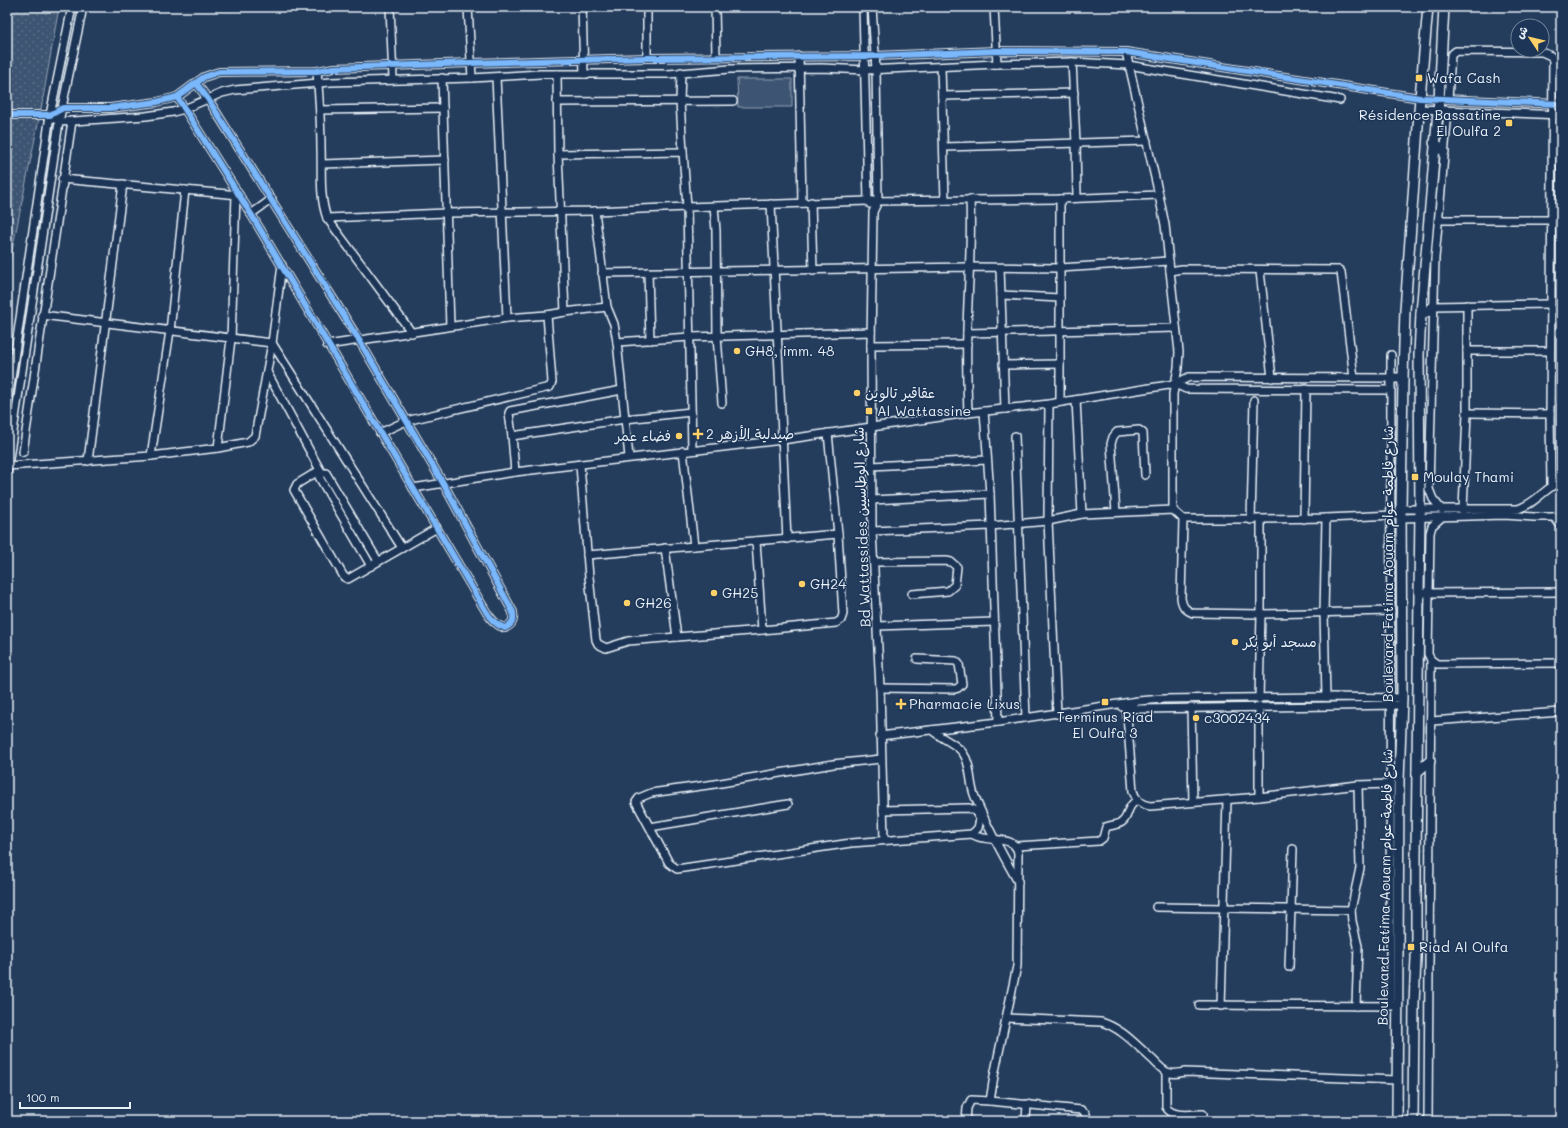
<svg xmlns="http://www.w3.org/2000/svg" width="1568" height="1128" viewBox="0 0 1568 1128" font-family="Mali,'Playpen Sans Arabic',sans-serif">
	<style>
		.grass { fill: url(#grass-dots); stroke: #93a2b5 }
		.park { fill: #3e5472; stroke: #93a2b5 }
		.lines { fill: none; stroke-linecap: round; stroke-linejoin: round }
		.minor-casing { stroke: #e8f1f8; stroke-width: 10 }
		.major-casing { stroke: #e8f1f8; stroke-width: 12 }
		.minor { stroke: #1d3557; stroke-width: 7 }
		.major { stroke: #1d3557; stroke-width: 9 }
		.cycleway-casing { stroke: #1d3557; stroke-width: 8 }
		.cycleway { stroke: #7ab7fb; stroke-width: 6 }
		.poi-dot { fill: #ffd166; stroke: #1d3557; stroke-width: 1.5 }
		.labels { text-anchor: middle; stroke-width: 3; stroke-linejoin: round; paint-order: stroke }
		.poi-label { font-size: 14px; fill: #e8f1f8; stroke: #1d3557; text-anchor: start }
		.street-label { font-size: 14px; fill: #e8f1f8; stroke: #1d3557 }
	</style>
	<defs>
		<pattern id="grass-dots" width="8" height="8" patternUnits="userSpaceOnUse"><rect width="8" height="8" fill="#3e5472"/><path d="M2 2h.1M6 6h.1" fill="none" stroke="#5a6d87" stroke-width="1.8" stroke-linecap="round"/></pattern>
	</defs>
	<rect width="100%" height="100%" fill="#253d5d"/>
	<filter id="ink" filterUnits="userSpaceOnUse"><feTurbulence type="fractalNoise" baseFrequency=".025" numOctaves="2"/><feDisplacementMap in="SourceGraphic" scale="8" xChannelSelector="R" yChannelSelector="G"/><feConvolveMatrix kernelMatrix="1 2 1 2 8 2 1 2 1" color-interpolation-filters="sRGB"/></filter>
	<g filter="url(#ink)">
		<polygon class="grass" points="7,7 59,7 41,109 7,275"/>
		<polygon class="park" points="737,79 792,79 792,107 738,107"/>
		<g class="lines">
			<g class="minor-casing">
				<g id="minor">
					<polyline points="390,7 393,79"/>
					<polyline points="468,7 472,78"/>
					<polyline points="582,7 584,74"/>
					<polyline points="647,7 647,58"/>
					<polyline points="715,7 716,57"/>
					<polyline points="863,7 868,201 870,204"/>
					<polyline points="872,7 876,70 878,201 873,212 871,345 872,531 880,688 884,840"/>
					<polyline points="994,7 997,64"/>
					<polyline points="1126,52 1159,195 1165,225 1172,289 1179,352 1178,368 1173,394 1173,510"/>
					<polyline points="799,56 802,203"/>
					<polyline points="1072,62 1076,143 1077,198"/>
					<polyline points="941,67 945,200"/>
					<path d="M 317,71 C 319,97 321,122 321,148 C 322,170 319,197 327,218 L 412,333"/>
					<polyline points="681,72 680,101 683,152"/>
					<polyline points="557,74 558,154 565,312"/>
					<polyline points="496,77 507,318"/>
					<polyline points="442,78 450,326"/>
					<polyline points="942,96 1074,93"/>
					<path d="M 177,97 L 251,214 L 487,613 C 492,620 496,625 505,628 C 513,624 514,620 513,612 L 443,483 L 359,340 L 208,99 L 196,83"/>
					<polyline points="1448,99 1451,55 1456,51 1542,52 1551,56 1553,61 1550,414 1551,485"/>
					<polyline points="557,102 733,101"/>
					<polyline points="1419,109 1561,115"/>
					<polyline points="320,110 443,108"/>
					<polyline points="7,115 50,115 63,108 110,108 157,102 177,97 204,77 219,72 317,71 334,68 471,63 647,58 875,56 996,51 1126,52 1420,98 1561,104"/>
					<polyline points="50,115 59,122 146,116 173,112 184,109 222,93 235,90 331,82 472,78 540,74 668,74 730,69 822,68 866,70 997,64 1072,62 1128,65 1340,100"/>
					<polyline points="944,147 1147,141"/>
					<polyline points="322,164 445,160"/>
					<polyline points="62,179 239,195"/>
					<polyline points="1060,199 1060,402"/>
					<polyline points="811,202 813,271"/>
					<polyline points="771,204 787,539"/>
					<polyline points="714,206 716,231 717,336 722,403"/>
					<polyline points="595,211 607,307 614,324 617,342 629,457"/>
					<polyline points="251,214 272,199"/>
					<polyline points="327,218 446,213 595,211 687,207 683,152 558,154"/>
					<polyline points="1438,220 1552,220"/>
					<polyline points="1000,268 1005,409"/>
					<polyline points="1170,271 1182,269 1339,270 1341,272 1354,378"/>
					<polyline points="1260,271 1272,378"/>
					<polyline points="648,272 650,340"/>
					<polyline points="602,273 969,267 1060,268 1169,261"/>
					<polyline points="1001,295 1060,298"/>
					<polyline points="1434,306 1550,304"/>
					<polyline points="42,315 272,343 402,548"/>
					<polyline points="967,333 1176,328"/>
					<polyline points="617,342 690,337 871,332"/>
					<polyline points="327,345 507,318 547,315 565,312 607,307"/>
					<polyline points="871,345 967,344"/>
					<polyline points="1467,351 1550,351"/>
					<polyline points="1003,365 1060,364"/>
					<polyline points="267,372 320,470 321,473 319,477 371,566"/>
					<polyline points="1175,384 1186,389 1391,390"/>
					<polyline points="1076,400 1082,514"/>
					<polyline points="1049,404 1048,521 1057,714"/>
					<polyline points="7,406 50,115 72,7"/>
					<polyline points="984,411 990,494 998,722"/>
					<path d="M 968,413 C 967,386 966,358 967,331 C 968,287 972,243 970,199"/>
					<polyline points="1467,413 1550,414"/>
					<polyline points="380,433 406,421 550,387 552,382 547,315"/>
					<polyline points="512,436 509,413 510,411 622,390"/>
					<polyline points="1015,436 1026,718"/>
					<polyline points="218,448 248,442 255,436 272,343 282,265"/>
					<polyline points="692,449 687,207 868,201 1060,199 1159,195"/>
					<polyline points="683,451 694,546"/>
					<polyline points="23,452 72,121"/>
					<polyline points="151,456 218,448 231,339 236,195"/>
					<polyline points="88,461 123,184"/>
					<polyline points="580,465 589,577 596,640 598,644 606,648 628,641 762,630 836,623 841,620 843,614 838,534 828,433"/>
					<polyline points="7,466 151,456 170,331 185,190"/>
					<polyline points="871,466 987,460"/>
					<polyline points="320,470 297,484 294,490 344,577 348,579 437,528"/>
					<polyline points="7,472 59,122 83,7"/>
					<polyline points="515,472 512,436 625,419 691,412"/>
					<polyline points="321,473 326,473 378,561"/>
					<polyline points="413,488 515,472 782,440 968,413 1049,404 1175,384 1189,377 1391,378"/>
					<polyline points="872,500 990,494"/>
					<path d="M 1401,509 L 1518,509 C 1535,504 1545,488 1561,481"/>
					<polyline points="1442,510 1433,499 1429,489 1435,258 1448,111"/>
					<polyline points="1463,510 1467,413 1467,305"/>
					<polyline points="1116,512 1111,444 1113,437 1117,432 1139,430 1143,433 1145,475"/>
					<polyline points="1442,517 1432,526 1430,533 1428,654 1431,660 1437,664 1561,663"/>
					<polyline points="1554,517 1561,526"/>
					<polyline points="1401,518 1504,515 1534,517 1561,517"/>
					<path d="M 1183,519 L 1181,598 C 1182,606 1185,610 1193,613 L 1261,614 L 1391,611"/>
					<polyline points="1304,519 1306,389"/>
					<polyline points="1251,520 1254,400"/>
					<polyline points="872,531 990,526 1048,521 1082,514 1173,510 1183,519 1261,519"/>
					<polyline points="756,541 762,630"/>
					<polyline points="665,548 677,637"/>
					<polyline points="587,555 838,534"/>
					<polyline points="874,562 946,561 951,562 957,567 955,585 948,591 912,594"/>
					<polyline points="1425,593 1561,592"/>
					<polyline points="877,626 994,622"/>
					<polyline points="880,688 955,689 958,688 962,684 959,664 956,661 917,659"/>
					<polyline points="1326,697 1324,613 1326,518"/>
					<polyline points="1259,699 1261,614 1261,519 1326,518 1395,515"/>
					<path d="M 1126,703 L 1133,791 C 1136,800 1140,804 1150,806 L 1259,797 L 1358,785 L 1390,784"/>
					<polyline points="1259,706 1259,797"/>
					<polyline points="1122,707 1140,709 1402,705"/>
					<polyline points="1191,707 1193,802"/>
					<polyline points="1431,721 1561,712"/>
					<path d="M 932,730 C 941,739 956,743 963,753 C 972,765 969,784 975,797 C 987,827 1002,854 1018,882"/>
					<polyline points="880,736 998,722 1138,701 1163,699 1326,697 1402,698"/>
					<path d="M 881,759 L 833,764 L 715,784 L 651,793 L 639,798 L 636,802 L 669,863 L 677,869 L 851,843 L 972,834 C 976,836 980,838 984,838 C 997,841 1015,837 1018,853 L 1017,966 L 994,1076 L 990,1101"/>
					<polyline points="883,810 969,808 975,811 980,819 978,828 972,834"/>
					<polyline points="650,827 788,804"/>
					<path d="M 1016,846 L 1099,841 L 1103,838 L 1106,827 C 1111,825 1118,825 1122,822 C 1130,816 1125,808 1137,800"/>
					<polyline points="1156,907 1351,910"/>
					<polyline points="1289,967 1293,849"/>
					<polyline points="1199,1005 1395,1006"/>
					<polyline points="1221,1006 1227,800"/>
					<polyline points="1356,1006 1358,946 1352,921 1351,910 1360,868 1358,785"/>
					<polyline points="1390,1006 1391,355"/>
					<path d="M 1007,1018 L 1101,1022 C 1122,1028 1137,1046 1153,1060 C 1157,1064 1162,1070 1167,1072 C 1173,1075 1179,1073 1185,1072 L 1397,1080"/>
					<path d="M 1166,1072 L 1166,1107 C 1172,1118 1192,1114 1203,1114"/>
					<polyline points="966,1121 967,1108 971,1100 990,1101 1081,1110 1086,1114 1087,1121"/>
					<polyline points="1026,1121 1027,1104"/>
					<polyline points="1428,1121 1431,660"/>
				</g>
			</g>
			<g class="major-casing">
				<g id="major">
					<polyline points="1434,143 1439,146 1444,152"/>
					<polyline points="1421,314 1427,312 1434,306"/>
					<polyline points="1391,378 1403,378"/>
					<polyline points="1417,772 1430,761"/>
					<polyline points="1397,1121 1399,781 1402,698 1401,509 1403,378 1405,310 1420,98 1428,7"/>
					<polyline points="1413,1121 1414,1004 1416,958 1416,855 1420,510 1419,355 1421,314 1439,99 1444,7"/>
				</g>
			</g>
			<use href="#minor" class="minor"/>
			<use href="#major" class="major"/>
			<g class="cycleway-casing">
				<g id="cycleway">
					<path d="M 177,97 L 251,214 L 487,613 C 492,620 496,625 505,628 C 513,624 514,620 513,612 L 443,483 L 359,340 L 208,99 L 196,83"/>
					<polyline points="7,115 50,115 63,108 110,108 157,102 177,97 204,77 219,72 317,71 334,68 471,63 647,58 875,56 996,51 1126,52 1420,98 1561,104"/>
				</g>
			</g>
			<use href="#cycleway" class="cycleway"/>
		</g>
	</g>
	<g class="poi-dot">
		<rect x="1415" y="74" width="8" height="8" rx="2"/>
		<rect x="1505" y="119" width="8" height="8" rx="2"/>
		<circle cx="737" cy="351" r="4"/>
		<circle cx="857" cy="393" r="4"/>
		<rect x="865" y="407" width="8" height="8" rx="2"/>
		<path d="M696 428h4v4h4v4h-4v4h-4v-4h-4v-4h4z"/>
		<circle cx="679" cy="436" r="4"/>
		<rect x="1411" y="473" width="8" height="8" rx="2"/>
		<circle cx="802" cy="584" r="4"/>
		<circle cx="714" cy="593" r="4"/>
		<circle cx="627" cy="603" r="4"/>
		<circle cx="1235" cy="642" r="4"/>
		<rect x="1101" y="698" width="8" height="8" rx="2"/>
		<path d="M899 698h4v4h4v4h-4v4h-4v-4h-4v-4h4z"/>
		<circle cx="1196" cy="718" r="4"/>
		<rect x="1407" y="943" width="8" height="8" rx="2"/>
	</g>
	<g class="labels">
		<g class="poi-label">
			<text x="1427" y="83">Wafa Cash</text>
			<text x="1501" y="120" text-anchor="end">Résidence Bassatine<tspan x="1501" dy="16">El Oulfa 2</tspan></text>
			<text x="745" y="356">GH8, imm. 48</text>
			<text x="865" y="398">عقاقير تالوين</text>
			<text x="877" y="416">Al Wattassine</text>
			<text x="706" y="439">صيدلية الأزهر 2</text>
			<text x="671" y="441" text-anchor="end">فضاء عمر</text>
			<text x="1423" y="482">Moulay Thami</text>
			<text x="810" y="589">GH24</text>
			<text x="722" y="598">GH25</text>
			<text x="635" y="608">GH26</text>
			<text x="1243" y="647">مسجد أبو بكر</text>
			<text x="909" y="709">Pharmacie Lixus</text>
			<text x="1105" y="722" text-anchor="middle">Terminus Riad<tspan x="1105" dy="16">El Oulfa 3</tspan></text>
			<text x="1204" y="723">c3002434</text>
			<text x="1419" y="952">Riad Al Oulfa</text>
		</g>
		<g class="street-label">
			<text transform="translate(862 527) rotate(-92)" y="5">Bd Wattassides شارع الوطاسيين</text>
			<text transform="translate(1388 564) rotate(-90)" y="5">Boulevard Fatima Aouam شارع فاطمة عوام</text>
			<text transform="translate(1385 887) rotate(-89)" y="5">Boulevard Fatima Aouam شارع فاطمة عوام</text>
		</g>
	</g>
	<rect width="1568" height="1128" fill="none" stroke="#1d3557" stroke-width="24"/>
	<rect x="12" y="12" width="1544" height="1104" fill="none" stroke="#e8f1f8" stroke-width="1.5" filter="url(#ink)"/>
	<g transform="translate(1530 38) rotate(305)"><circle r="19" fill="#1d3557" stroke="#6e8097"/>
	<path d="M0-3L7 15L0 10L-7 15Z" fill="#ffd166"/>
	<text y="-6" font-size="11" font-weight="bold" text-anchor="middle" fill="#e8f1f8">ش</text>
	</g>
	<path d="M20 1102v6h110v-6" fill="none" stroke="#e8f1f8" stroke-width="2"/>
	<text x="26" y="1102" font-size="12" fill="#e8f1f8" stroke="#1d3557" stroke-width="3" paint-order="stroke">100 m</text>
</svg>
